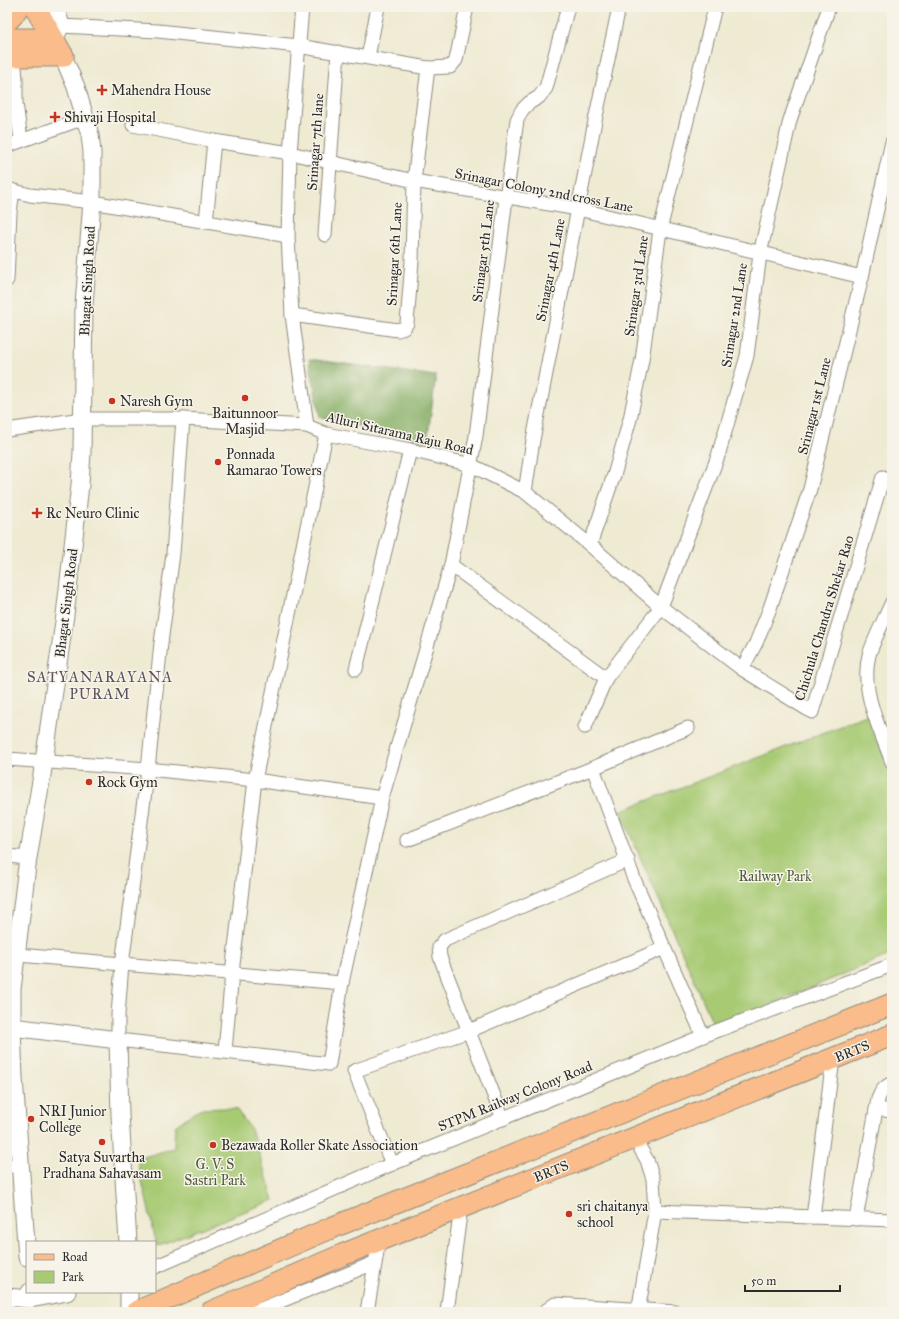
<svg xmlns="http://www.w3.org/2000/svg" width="899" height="1319" viewBox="0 0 899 1319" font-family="'IM FELL Great Primer',serif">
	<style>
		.green { fill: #a7ca73; stroke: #697a4f }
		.forest { fill: #85ae65; stroke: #586c48 }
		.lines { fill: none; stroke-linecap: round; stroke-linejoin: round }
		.minor-casing { stroke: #8d8a7e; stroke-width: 15 }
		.tertiary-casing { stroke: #8d8a7e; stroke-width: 19 }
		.primary-casing { stroke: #8d8a7e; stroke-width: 23 }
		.minor { stroke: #fff; stroke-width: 13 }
		.tertiary { stroke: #fff; stroke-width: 17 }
		.primary { stroke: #f9bc8a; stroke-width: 21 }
		.poi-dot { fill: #c8321e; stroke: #f7f3e8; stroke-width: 1.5 }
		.labels { text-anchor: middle; stroke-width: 3; stroke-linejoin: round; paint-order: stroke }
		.poi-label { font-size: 14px; fill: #2b2b2b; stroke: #f7f3e8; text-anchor: start }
		.street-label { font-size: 14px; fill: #2b2b2b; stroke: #f7f3e8 }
		.park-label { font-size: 14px; fill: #505b41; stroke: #f7f3e8 }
		.neighbourhood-label { font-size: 15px; letter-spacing: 1px; fill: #5e515e; stroke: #f7f3e8 }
	</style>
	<rect width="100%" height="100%" fill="#f7f3e8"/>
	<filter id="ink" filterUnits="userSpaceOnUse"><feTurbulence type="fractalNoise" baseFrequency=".025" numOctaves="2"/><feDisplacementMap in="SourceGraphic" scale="8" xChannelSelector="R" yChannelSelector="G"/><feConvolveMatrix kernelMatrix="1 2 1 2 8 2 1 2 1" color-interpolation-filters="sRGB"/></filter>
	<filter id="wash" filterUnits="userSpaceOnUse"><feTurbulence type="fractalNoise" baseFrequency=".012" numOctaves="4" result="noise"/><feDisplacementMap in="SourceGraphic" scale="16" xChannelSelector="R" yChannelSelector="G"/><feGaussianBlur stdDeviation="0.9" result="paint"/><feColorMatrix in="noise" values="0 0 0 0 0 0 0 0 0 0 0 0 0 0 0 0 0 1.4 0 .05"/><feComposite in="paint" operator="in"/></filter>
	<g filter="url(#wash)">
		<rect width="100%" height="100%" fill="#efead2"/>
		<g class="green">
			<polygon points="869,715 892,772 892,954 715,1028 620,811"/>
			<polygon points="226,1108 236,1109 251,1129 274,1200 157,1246 137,1159 174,1148 175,1126 199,1109"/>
		</g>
		<polygon class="forest" points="309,359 436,376 427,442 320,417"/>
	</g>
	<g filter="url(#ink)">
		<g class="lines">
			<g class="minor-casing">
				<g id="minor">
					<polyline points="302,7 290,153 288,236 292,315 307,426"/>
					<polyline points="61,26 158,31 298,46 428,68 450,67 456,60 467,7"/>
					<polyline points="14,56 16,79 16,103 21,140"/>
					<polyline points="368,57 378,7"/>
					<polyline points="133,125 214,141 290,153 414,181 578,209 862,277"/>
					<polyline points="7,146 84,118"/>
					<polyline points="7,189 30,195 92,202 288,236"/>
					<polyline points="206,222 214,141"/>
					<polyline points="325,235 338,52"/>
					<polyline points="7,280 10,212 13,191"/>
					<polyline points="292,315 398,330 404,328 407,323 412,261 414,181 428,68"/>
					<polyline points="183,419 173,554 161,643 148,769 122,964 118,1015 118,1040 329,1064 342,983 382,798 451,565 476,436 506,198 517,120 522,110 529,103 539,97 546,88 568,7"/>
					<polyline points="7,430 82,419 183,419 307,426 326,434 410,450 471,465 525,492 590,545 661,607 713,647 742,669 812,712 883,477"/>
					<polyline points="525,492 533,440 595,121 619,7"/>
					<polyline points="590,545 615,472 630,419 642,360 660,230 715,7"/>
					<polyline points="451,565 606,678"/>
					<path d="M 892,602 C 885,618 874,639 869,655 C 860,691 880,729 892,762"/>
					<polyline points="356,669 410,450"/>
					<polyline points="742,669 756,643 770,608 810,489 862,277 892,142"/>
					<polyline points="585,727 606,678 661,607 718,456 747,356 760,254 790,120 829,7"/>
					<polyline points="7,759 148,769 255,780 382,798"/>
					<polyline points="593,768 634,879 703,1036"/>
					<polyline points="407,840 593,768 688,728"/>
					<polyline points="7,856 28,858"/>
					<polyline points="7,954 342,983"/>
					<polyline points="225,1051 232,973 255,780 326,434"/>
					<polyline points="876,1109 892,1111"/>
					<polyline points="503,1119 440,957 439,947 445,940 628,860"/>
					<polyline points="634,1138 647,1160 653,1179 655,1211 892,1220"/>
					<polyline points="392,1164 354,1071 469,1031 664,948"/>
					<polyline points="7,1166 20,1166"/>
					<polyline points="813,1217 833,1059"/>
					<path d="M 856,1219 L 878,1099 C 881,1091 884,1087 892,1083"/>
					<polyline points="155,1267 392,1164 703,1036 892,965"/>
					<polyline points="254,1312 374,1263"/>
					<polyline points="367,1312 379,1240"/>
					<polyline points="447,1312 461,1207"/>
					<polyline points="544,1312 555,1304 676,1312"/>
					<polyline points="638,1312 655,1211"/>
				</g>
			</g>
			<g class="tertiary-casing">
				<g id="tertiary">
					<path d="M 53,39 C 63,27 61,20 54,7"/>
					<polyline points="12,1027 118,1040 120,1115 128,1242"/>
					<polyline points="27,1257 14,1078 12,1027 12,989 28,858 42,775 65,615 80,485 82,452 84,305 92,202 92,152 90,135 76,87 63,56"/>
					<polyline points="30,1292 30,1299 67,1292"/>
					<polyline points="7,1297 30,1299"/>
					<polyline points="129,1312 129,1292"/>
				</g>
			</g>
			<g class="primary-casing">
				<g id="primary">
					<polyline points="35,7 63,56"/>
					<polyline points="7,21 13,15 18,7"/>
					<polyline points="7,39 53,39"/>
					<polyline points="7,56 63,56"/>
					<polyline points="136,1312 331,1228 892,1004"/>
					<polyline points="211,1312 342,1255 892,1035"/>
				</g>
			</g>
			<use href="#minor" class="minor"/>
			<use href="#tertiary" class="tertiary"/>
			<use href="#primary" class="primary"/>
		</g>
	</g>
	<g class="poi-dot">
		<path d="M100 84h4v4h4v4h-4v4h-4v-4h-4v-4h4z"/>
		<path d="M53 111h4v4h4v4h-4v4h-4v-4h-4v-4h4z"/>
		<circle cx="245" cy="398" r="4"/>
		<circle cx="112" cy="401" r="4"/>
		<circle cx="218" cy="462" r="4"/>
		<path d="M35 507h4v4h4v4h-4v4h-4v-4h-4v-4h4z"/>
		<circle cx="89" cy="782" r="4"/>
		<circle cx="31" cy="1119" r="4"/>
		<circle cx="102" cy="1142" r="4"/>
		<circle cx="213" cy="1145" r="4"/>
		<circle cx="569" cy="1214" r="4"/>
	</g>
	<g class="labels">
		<g class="poi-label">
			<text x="111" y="95">Mahendra House</text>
			<text x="64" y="122">Shivaji Hospital</text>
			<text x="120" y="406">Naresh Gym</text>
			<text x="245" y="418" text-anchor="middle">Baitunnoor<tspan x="245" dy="16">Masjid</tspan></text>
			<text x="226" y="459">Ponnada<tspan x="226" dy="16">Ramarao Towers</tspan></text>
			<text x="46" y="518">Rc Neuro Clinic</text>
			<text x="97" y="787">Rock Gym</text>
			<text x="39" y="1116">NRI Junior<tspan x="39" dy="16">College</tspan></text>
			<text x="221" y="1150">Bezawada Roller Skate Association</text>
			<text x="102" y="1162" text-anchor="middle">Satya Suvartha<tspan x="102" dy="16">Pradhana Sahavasam</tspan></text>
			<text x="577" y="1211">sri chaitanya<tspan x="577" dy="16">school</tspan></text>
		</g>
		<g class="street-label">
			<text transform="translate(315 142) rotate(-86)" y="5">Srinagar 7th lane</text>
			<text transform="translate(544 190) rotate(11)" y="5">Srinagar Colony 2nd cross Lane</text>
			<text transform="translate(483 251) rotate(-83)" y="5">Srinagar 5th Lane</text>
			<text transform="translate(394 254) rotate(-87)" y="5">Srinagar 6th Lane</text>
			<text transform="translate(550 270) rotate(-79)" y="5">Srinagar 4th Lane</text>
			<text transform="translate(87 281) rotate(-87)" y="5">Bhagat Singh Road</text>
			<text transform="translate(636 286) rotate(-82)" y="5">Srinagar 3rd Lane</text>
			<text transform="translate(734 315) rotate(-81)" y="5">Srinagar 2nd Lane</text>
			<text transform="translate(814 406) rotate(-76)" y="5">Srinagar 1st Lane</text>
			<text transform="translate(400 433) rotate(13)" y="5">Alluri Sitarama Raju Road</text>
			<text transform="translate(66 603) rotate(-83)" y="5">Bhagat Singh Road</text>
			<text transform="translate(824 618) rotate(-73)" y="5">Chichula Chandra Shekar Rao</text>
			<text transform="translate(852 1051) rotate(-22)" y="5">BRTS</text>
			<text transform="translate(515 1096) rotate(-22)" y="5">STPM Railway Colony Road</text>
			<text transform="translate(551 1171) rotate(-22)" y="5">BRTS</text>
		</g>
		<g class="park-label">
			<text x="775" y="881">Railway Park</text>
			<text x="215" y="1169">G. V. S<tspan x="215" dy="16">Sastri Park</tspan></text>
		</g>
		<g class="neighbourhood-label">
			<text x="100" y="682">SATYANARAYANA<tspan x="100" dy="17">PURAM</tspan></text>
		</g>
	</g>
	<rect width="899" height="1319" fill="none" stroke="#f7f3e8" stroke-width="24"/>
	<rect x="26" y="1241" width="130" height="52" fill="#f7f3e8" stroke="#a5a39c"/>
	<rect x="34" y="1254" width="20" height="6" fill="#f9bc8a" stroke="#a5a39c"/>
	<text x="62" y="1261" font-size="12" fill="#2b2b2b">Road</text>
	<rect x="34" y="1271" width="20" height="12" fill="#a7ca73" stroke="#a5a39c"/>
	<text x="62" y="1281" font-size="12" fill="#2b2b2b">Park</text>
	<path d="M745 1285v6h95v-6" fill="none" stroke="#2b2b2b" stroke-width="2"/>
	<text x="751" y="1285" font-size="12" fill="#2b2b2b" stroke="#f7f3e8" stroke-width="3" paint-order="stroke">50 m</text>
</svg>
